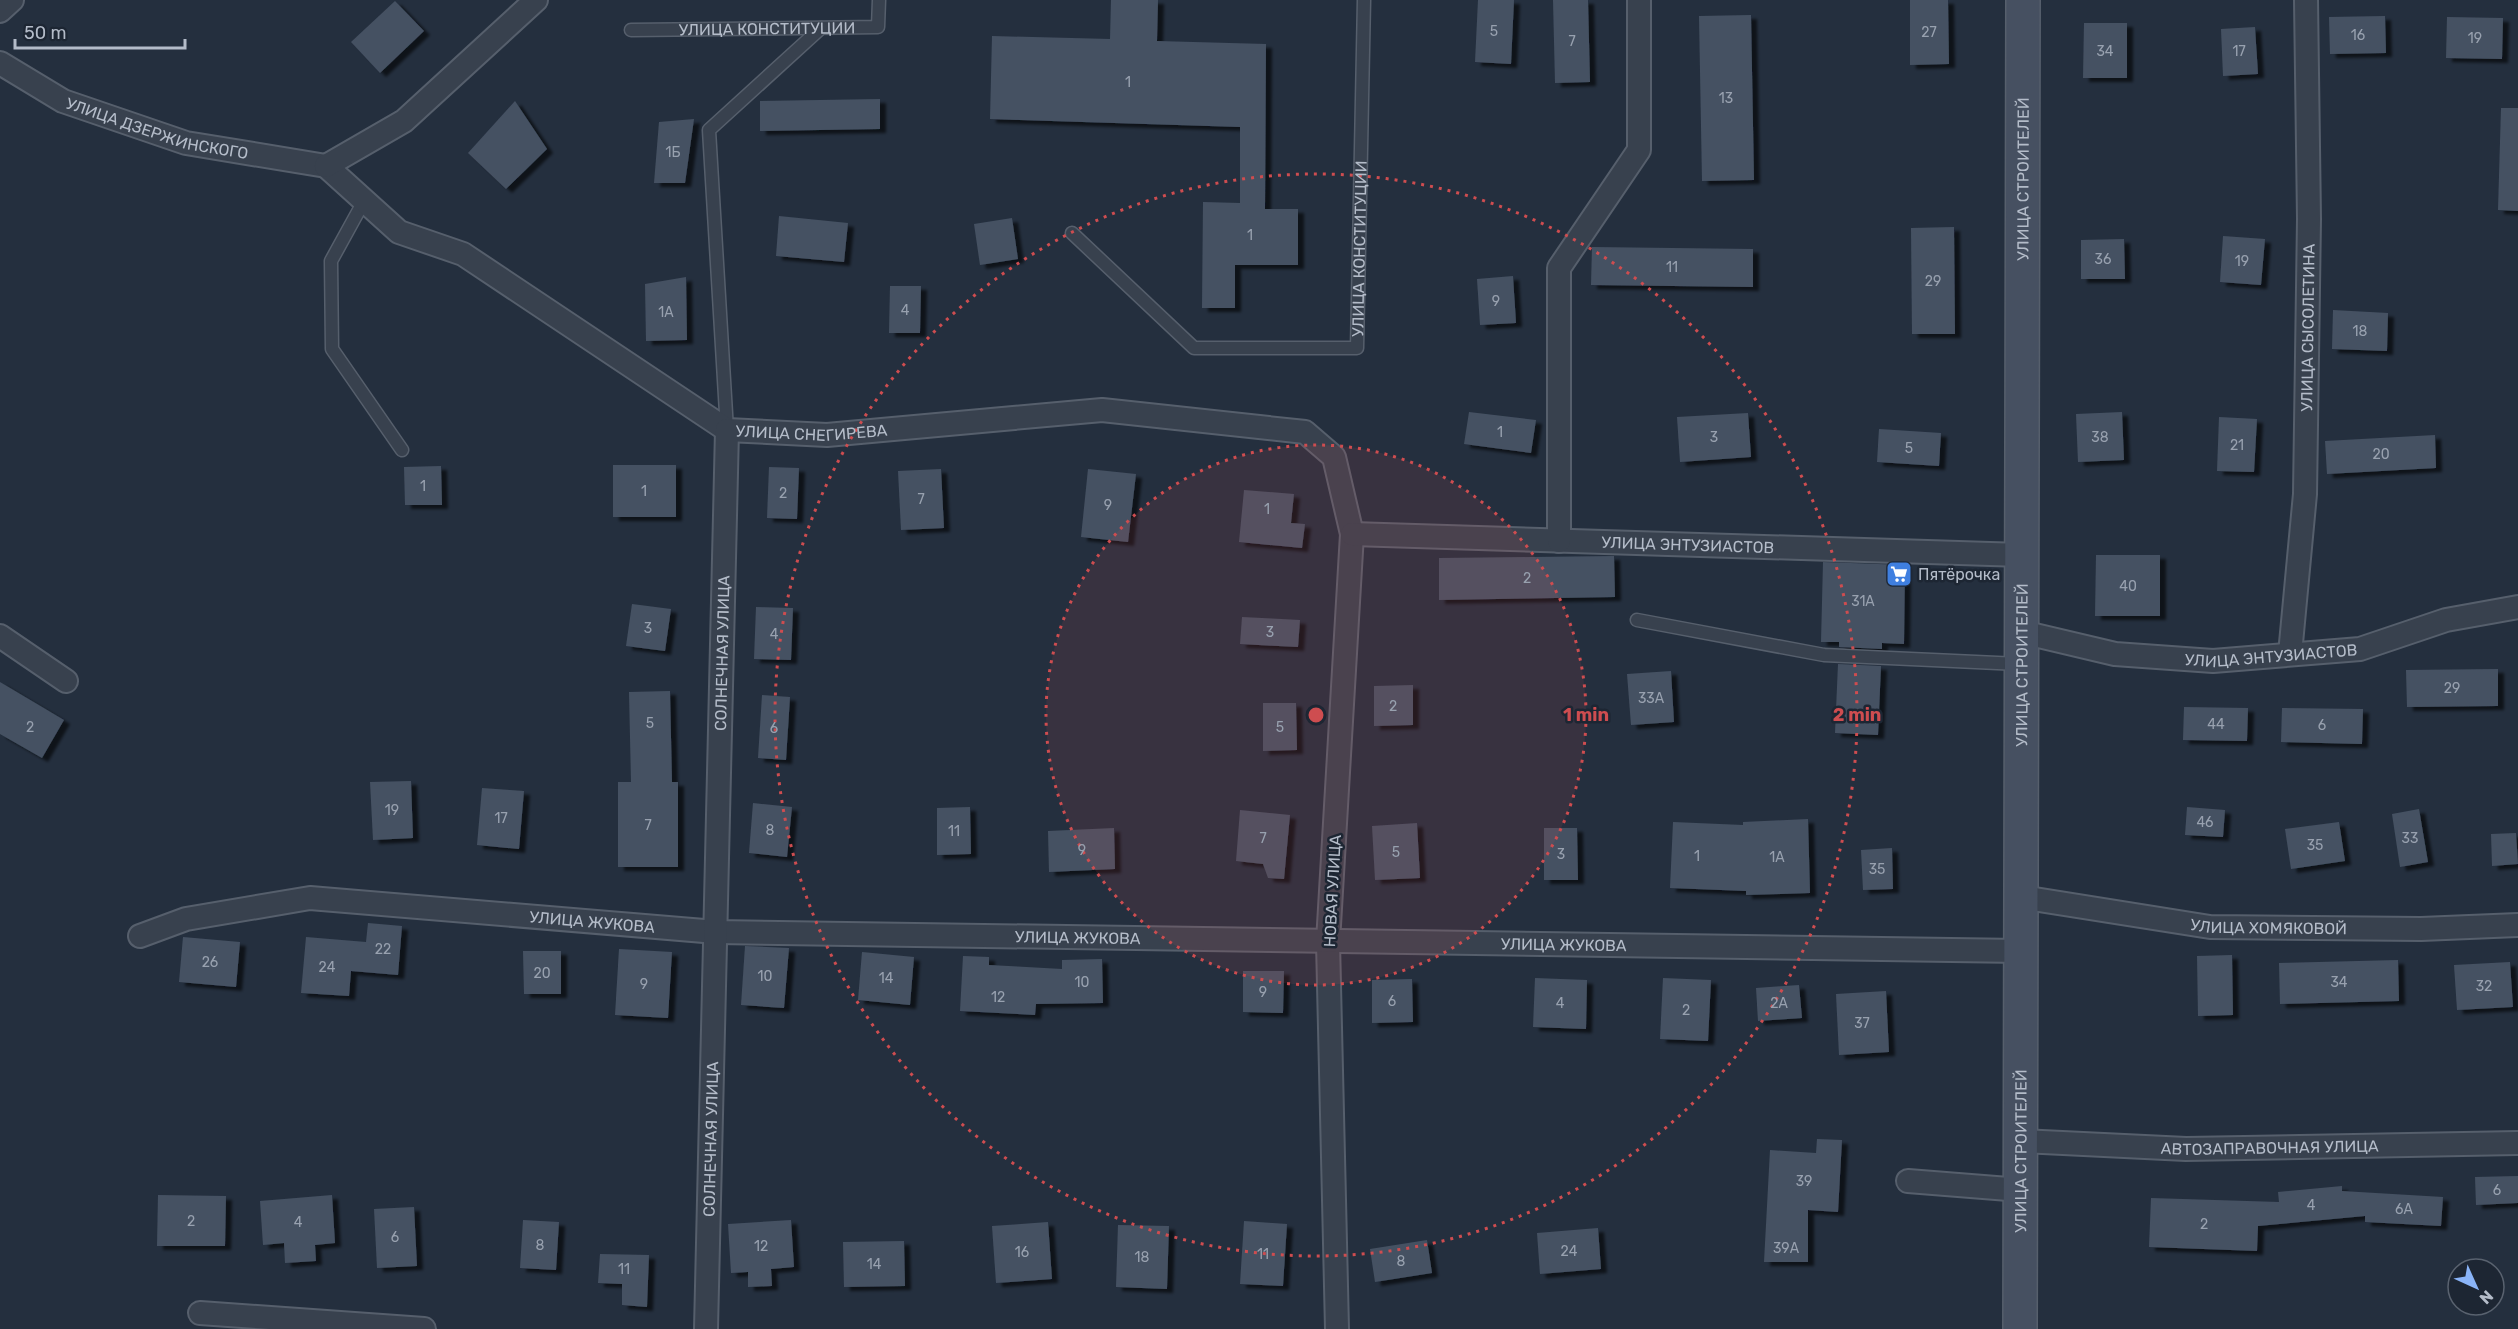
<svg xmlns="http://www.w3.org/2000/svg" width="2518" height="1329" viewBox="0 0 2518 1329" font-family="Rubik,sans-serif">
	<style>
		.building { fill: #455162; filter: url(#shadow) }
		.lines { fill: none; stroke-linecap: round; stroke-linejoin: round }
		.lane-casing { stroke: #565f6c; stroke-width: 15 }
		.street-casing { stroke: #565f6c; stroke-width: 26 }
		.secondary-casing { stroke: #565f6c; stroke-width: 36 }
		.lane { stroke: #38414e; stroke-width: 12 }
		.street { stroke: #38414e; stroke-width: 22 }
		.secondary { stroke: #465061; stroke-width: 33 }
		.ring { fill: none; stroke: #ce4d50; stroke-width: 3; stroke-dasharray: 3 6 }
		.labels { text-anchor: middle; stroke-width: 5; stroke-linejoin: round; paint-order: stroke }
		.number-label { font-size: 14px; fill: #98a1af }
		.street-label { font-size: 16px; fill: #b4bcc9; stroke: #1d2633 }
		.poi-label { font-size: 16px; fill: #b4bcc9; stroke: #1d2633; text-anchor: start }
		.centre { fill: #ce4d50; stroke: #1d2633; stroke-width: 3 }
		.ring-label { font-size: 18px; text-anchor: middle; font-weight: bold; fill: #ce4d50; stroke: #1d2633; stroke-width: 5; stroke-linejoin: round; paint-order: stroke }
	</style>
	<defs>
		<filter id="shadow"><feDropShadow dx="6" dy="4" stdDeviation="1.5" flood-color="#0009"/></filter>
	</defs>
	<rect width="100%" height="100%" fill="#242f3e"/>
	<g class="building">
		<polygon points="1111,0 1158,0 1157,41 1266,44 1265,209 1298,209 1298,265 1235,265 1235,308 1202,308 1203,202 1240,203 1240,127 990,119 992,36 1110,39"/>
		<polygon points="1478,0 1514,0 1511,64 1475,62"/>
		<polygon points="1553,0 1588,0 1590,82 1555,83"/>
		<polygon points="1910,0 1948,0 1949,64 1910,65"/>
		<polygon points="395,1 424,31 380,73 351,42"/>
		<polygon points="1751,15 1754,180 1702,181 1699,16"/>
		<polygon points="2385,16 2386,53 2330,54 2329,17"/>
		<polygon points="2447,17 2503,18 2502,59 2446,58"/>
		<polygon points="2084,23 2127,23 2127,78 2083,78"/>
		<polygon points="2255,27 2258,74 2223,76 2221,29"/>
		<polygon points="880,99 880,129 760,131 760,101"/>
		<polygon points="515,101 547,149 506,189 468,153"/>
		<polygon points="2501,108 2518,108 2518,211 2498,210"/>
		<polygon points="694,119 685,183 654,183 659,122"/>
		<polygon points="779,216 848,223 844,262 776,256"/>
		<polygon points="1012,218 1018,259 980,265 974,224"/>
		<polygon points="1954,227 1955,334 1912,334 1911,228"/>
		<polygon points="2223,236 2265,239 2261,285 2220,282"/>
		<polygon points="2124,239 2125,279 2081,279 2081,240"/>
		<polygon points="1592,247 1753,249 1753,287 1591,285"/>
		<polygon points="1513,276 1516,323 1480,325 1477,279"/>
		<polygon points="686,277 687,340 646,341 645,284"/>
		<polygon points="890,286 921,286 920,333 889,333"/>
		<polygon points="2333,310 2388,313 2387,351 2332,349"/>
		<polygon points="1469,412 1536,420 1531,453 1464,444"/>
		<polygon points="2122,412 2124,460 2078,462 2076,414"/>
		<polygon points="1748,413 1751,457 1680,462 1677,417"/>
		<polygon points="2219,417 2257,419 2254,472 2217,471"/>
		<polygon points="1879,429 1941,433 1939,466 1877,462"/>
		<polygon points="2435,435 2436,468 2327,474 2325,441"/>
		<rect x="613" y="465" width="63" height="52"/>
		<polygon points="441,466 442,505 405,505 404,467"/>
		<polygon points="769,467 799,468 797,519 767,518"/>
		<polygon points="941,469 944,528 901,530 898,471"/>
		<polygon points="1088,469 1136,474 1128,542 1081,537"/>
		<polygon points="1244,490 1294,494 1291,523 1305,524 1302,548 1239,542"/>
		<polygon points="2096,555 2160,555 2160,616 2095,616"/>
		<polygon points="1614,556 1615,597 1439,600 1439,558"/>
		<polygon points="1823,562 1905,565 1904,644 1882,643 1882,649 1839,647 1839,642 1821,642"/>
		<polygon points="632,604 671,609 665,651 626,646"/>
		<polygon points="756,607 793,608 791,660 754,659"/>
		<polygon points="1242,617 1300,620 1298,647 1240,644"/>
		<polygon points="1838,664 1881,666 1878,735 1835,733"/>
		<polygon points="2498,669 2498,706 2407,707 2406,670"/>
		<polygon points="1671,671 1674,722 1631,725 1627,674"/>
		<polygon points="0,682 64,720 42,758 0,734"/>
		<polygon points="1413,685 1413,725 1374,726 1374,686"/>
		<polygon points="670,691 672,782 678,782 678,867 618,867 618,782 631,782 629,692"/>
		<polygon points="762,695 790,697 786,760 758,758"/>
		<polygon points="1263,703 1296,703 1297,750 1263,751"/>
		<polygon points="2184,707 2248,708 2247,741 2183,740"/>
		<polygon points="2282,708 2363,709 2362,744 2281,742"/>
		<polygon points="411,781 413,838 373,840 370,782"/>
		<polygon points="482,788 524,791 519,849 477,845"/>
		<polygon points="753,803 792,807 787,857 749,853"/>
		<polygon points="970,807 971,854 937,855 937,808"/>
		<polygon points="2187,807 2225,810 2223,837 2185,835"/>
		<polygon points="2419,809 2428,862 2400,867 2392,814"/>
		<polygon points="1240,810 1290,815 1284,879 1268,878 1263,864 1236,861"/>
		<polygon points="1808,819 1810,893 1746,895 1746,891 1670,888 1673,822 1743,825 1743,822"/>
		<polygon points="2339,822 2345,861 2291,869 2285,829"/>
		<polygon points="1417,823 1420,878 1375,880 1372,826"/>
		<polygon points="1114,828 1115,869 1049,872 1048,831"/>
		<polygon points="1544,828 1577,828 1578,880 1544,880"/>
		<polygon points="2516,833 2518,864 2492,866 2491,834"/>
		<polygon points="1892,848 1893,889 1863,890 1861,850"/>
		<polygon points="368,923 402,926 398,975 351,971 349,996 301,993 306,937 366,942"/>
		<polygon points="183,937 240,942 236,987 179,982"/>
		<polygon points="745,946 789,948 784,1008 741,1005"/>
		<polygon points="619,949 672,952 668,1018 615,1015"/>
		<polygon points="523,951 561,951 561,994 524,994"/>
		<polygon points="862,952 914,957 910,1005 858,1000"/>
		<polygon points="2232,955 2233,1015 2198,1016 2197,956"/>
		<polygon points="963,956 989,957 989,965 1062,969 1062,960 1102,959 1103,1003 1036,1004 1035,1015 960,1011"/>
		<polygon points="2398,960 2399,1001 2280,1004 2279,963"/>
		<polygon points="2510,962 2513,1007 2457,1010 2454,965"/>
		<polygon points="1243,971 1284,971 1283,1013 1243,1012"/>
		<polygon points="1535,978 1587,980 1586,1029 1533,1027"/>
		<polygon points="1663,978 1711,980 1708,1041 1660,1039"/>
		<polygon points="1412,979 1413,1022 1372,1023 1372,980"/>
		<polygon points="1799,985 1802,1018 1758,1021 1756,988"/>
		<polygon points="1886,991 1889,1052 1839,1055 1836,994"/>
		<polygon points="1817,1139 1842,1140 1838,1212 1808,1210 1808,1262 1764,1262 1770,1150 1816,1153"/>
		<polygon points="2518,1176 2518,1203 2476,1205 2475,1177"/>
		<polygon points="2342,1186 2342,1191 2443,1197 2441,1226 2365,1222 2365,1216 2258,1226 2257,1251 2149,1247 2151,1198 2279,1202 2278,1192"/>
		<polygon points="158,1195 226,1196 225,1246 157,1246"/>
		<polygon points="332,1195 335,1243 315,1245 316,1261 285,1263 284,1243 263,1245 260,1201"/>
		<polygon points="414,1207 417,1266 377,1268 374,1209"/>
		<polygon points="523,1220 559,1222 556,1270 520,1268"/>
		<polygon points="791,1220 794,1267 771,1269 772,1286 748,1287 748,1272 731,1273 728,1224"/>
		<polygon points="1244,1221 1287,1224 1283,1286 1240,1284"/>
		<polygon points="1048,1222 1052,1279 996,1283 992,1226"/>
		<polygon points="1118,1225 1169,1226 1167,1289 1116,1287"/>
		<polygon points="1598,1228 1601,1269 1540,1274 1537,1233"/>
		<polygon points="1427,1240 1432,1273 1375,1282 1370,1249"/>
		<polygon points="904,1241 905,1286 844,1287 843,1242"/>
		<polygon points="600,1254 649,1255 647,1307 622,1305 622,1284 598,1283"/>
	</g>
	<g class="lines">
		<g class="lane-casing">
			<g id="lane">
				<path id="s1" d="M 631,30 L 878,27 L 879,0"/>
				<polyline points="364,201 331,261 332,349 402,450"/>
				<path id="s2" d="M 1072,233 L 1194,348 L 1357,348 L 1364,0"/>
				<polyline points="727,430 709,130 821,28"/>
				<polyline points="1637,620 1824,655 2019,664"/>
			</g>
		</g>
		<g class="street-casing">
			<g id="street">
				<polyline points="0,11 12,0"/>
				<path id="s3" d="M 0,63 L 63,101 L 186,143 L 326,166"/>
				<path id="s4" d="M 326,166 L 399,232 L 463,254 L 727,430 L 827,435 L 1102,410 L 1305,432 L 1334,457 L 1352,534 L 1328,942 L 1337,1329"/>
				<polyline points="326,166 404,121 536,0"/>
				<path id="s5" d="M 1352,534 L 2022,555"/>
				<polyline points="1559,541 1559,268 1639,150 1639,0"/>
				<path id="s6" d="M 2022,632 L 2115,654 L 2213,661 L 2360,649 L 2446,620 L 2518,607"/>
				<polyline points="0,636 66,681"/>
				<path id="s7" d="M 2290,654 L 2305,494 L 2309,219 L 2306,0"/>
				<path id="s8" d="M 2021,897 L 2210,927 L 2421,929 L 2518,925"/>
				<path id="s9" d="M 140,936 L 186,919 L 310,898 L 716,932 L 2021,951"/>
				<path id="s10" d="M 2021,1141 L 2186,1149 L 2518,1143"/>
				<polyline points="1908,1181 2021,1190"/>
				<polyline points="200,1313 424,1329"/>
				<path id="s11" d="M 706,1329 L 727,430"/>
			</g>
		</g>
		<g class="secondary-casing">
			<g id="secondary">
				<path id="s12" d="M 2020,1329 L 2023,0"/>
			</g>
		</g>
		<use href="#lane" class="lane"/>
		<use href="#street" class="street"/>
		<use href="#secondary" class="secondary"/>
	</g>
	<circle cx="1316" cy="715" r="270" fill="#ce4d50" fill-opacity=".12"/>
	<g class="ring">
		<circle cx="1316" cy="715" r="270"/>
		<circle cx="1316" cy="715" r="541"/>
	</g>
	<defs>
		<g id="supermarket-square" transform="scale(1.35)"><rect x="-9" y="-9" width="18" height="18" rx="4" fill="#3f7fe0" stroke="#1d2633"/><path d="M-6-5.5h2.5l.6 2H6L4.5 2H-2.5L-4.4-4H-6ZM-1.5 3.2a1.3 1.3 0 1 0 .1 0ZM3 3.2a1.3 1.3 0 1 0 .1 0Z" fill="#fff"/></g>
	</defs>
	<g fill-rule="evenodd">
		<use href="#supermarket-square" x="1899" y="574"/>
	</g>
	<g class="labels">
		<g class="number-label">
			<text x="1494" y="36">5</text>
			<text x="1929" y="37">27</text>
			<text x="2358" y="40">16</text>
			<text x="2475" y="43">19</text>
			<text x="1572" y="46">7</text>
			<text x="2105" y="56">34</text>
			<text x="2239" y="56">17</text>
			<text x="1128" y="87">1</text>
			<text x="1726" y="103">13</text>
			<text x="673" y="157">1Б</text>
			<text x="1250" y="240">1</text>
			<text x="2103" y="264">36</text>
			<text x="2242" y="266">19</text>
			<text x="1672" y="272">11</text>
			<text x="1933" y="286">29</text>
			<text x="1496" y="306">9</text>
			<text x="905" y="315">4</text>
			<text x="666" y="317">1А</text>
			<text x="2360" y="336">18</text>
			<text x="1500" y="437">1</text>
			<text x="1714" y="442">3</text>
			<text x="2100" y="442">38</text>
			<text x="2237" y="450">21</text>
			<text x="1909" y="453">5</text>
			<text x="2381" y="459">20</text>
			<text x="423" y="491">1</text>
			<text x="644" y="496">1</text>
			<text x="783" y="498">2</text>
			<text x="921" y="504">7</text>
			<text x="1108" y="510">9</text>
			<text x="1267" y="514">1</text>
			<text x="1527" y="583">2</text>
			<text x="2128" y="591">40</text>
			<text x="1863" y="606">31А</text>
			<text x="648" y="633">3</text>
			<text x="1270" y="637">3</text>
			<text x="774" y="639">4</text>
			<text x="2452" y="693">29</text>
			<text x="1651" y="703">33А</text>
			<text x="1393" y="711">2</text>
			<text x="650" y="728">5</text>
			<text x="2216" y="729">44</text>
			<text x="2322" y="730">6</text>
			<text x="30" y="732">2</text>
			<text x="1280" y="732">5</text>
			<text x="774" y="733">6</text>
			<text x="392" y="815">19</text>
			<text x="501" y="823">17</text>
			<text x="2205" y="827">46</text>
			<text x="648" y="830">7</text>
			<text x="770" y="835">8</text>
			<text x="954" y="836">11</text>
			<text x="1263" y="843">7</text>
			<text x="2410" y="843">33</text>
			<text x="2315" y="850">35</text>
			<text x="1082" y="855">9</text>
			<text x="1396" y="857">5</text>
			<text x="1561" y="859">3</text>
			<text x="1697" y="861">1</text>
			<text x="1777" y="862">1А</text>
			<text x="1877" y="874">35</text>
			<text x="383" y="954">22</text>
			<text x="210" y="967">26</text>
			<text x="327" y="972">24</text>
			<text x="542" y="978">20</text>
			<text x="765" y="981">10</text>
			<text x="886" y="983">14</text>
			<text x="1082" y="987">10</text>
			<text x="2339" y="987">34</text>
			<text x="644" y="989">9</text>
			<text x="2484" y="991">32</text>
			<text x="1263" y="997">9</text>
			<text x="998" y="1002">12</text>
			<text x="1392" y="1006">6</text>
			<text x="1560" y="1008">4</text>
			<text x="1779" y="1008">2А</text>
			<text x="1686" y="1015">2</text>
			<text x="1862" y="1028">37</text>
			<text x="1804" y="1186">39</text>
			<text x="2497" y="1195">6</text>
			<text x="2311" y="1210">4</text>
			<text x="2404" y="1214">6А</text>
			<text x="191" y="1226">2</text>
			<text x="298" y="1227">4</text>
			<text x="2204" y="1229">2</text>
			<text x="395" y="1242">6</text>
			<text x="540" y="1250">8</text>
			<text x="761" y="1251">12</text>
			<text x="1786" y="1253">39А</text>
			<text x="1569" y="1256">24</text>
			<text x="1022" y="1257">16</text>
			<text x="1263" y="1259">11</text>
			<text x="1142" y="1262">18</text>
			<text x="1401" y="1266">8</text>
			<text x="874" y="1269">14</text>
			<text x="624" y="1274">11</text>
		</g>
		<g class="street-label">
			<text dy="6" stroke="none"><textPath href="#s1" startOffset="136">УЛИЦА КОНСТИТУЦИИ</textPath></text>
			<text dy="6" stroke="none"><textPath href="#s3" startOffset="172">УЛИЦА ДЗЕРЖИНСКОГО</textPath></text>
			<text dy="6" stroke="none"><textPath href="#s12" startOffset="1150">УЛИЦА СТРОИТЕЛЕЙ</textPath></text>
			<text dy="6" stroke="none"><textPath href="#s2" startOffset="430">УЛИЦА КОНСТИТУЦИИ</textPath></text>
			<text dy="6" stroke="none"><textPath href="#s7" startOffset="327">УЛИЦА СЫСОЛЕТИНА</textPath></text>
			<text dy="6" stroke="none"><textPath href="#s4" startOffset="568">УЛИЦА СНЕГИРЕВА</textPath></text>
			<text dy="6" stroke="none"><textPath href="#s5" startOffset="336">УЛИЦА ЭНТУЗИАСТОВ</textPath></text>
			<text dy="6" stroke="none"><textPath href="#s11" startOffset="676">СОЛНЕЧНАЯ УЛИЦА</textPath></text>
			<text dy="6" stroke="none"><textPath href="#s6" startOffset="252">УЛИЦА ЭНТУЗИАСТОВ</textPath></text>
			<text dy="6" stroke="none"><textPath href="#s12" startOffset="664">УЛИЦА СТРОИТЕЛЕЙ</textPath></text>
			<text transform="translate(1332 891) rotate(-87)" y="6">НОВАЯ УЛИЦА</text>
			<text dy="6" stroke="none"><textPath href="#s9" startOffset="458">УЛИЦА ЖУКОВА</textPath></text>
			<text dy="6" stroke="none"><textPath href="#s8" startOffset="250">УЛИЦА ХОМЯКОВОЙ</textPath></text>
			<text dy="6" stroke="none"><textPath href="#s9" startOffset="944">УЛИЦА ЖУКОВА</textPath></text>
			<text dy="6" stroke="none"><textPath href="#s9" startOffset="1430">УЛИЦА ЖУКОВА</textPath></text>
			<text dy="6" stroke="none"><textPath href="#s11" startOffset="190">СОЛНЕЧНАЯ УЛИЦА</textPath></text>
			<text dy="6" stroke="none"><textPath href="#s10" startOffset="249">АВТОЗАПРАВОЧНАЯ УЛИЦА</textPath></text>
			<text dy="6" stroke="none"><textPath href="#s12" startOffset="178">УЛИЦА СТРОИТЕЛЕЙ</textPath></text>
		</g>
		<g class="poi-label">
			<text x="1918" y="580">Пятёрочка</text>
		</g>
	</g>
	<circle cx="1316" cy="715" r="9" class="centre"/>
	<g class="ring-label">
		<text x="1586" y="721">1 min</text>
		<text x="1857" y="721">2 min</text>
	</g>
	<g transform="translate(2476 1287) rotate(135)"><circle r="28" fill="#1d2633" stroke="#59626f" stroke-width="1.5"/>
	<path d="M0-4.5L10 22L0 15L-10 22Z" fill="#8ab4f8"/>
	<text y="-9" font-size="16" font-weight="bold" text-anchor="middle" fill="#b4bcc9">N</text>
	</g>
	<path d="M15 39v9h170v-9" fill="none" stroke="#b4bcc9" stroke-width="3"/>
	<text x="24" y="39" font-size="18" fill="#b4bcc9" stroke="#1d2633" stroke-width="4.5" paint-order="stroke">50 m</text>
</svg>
